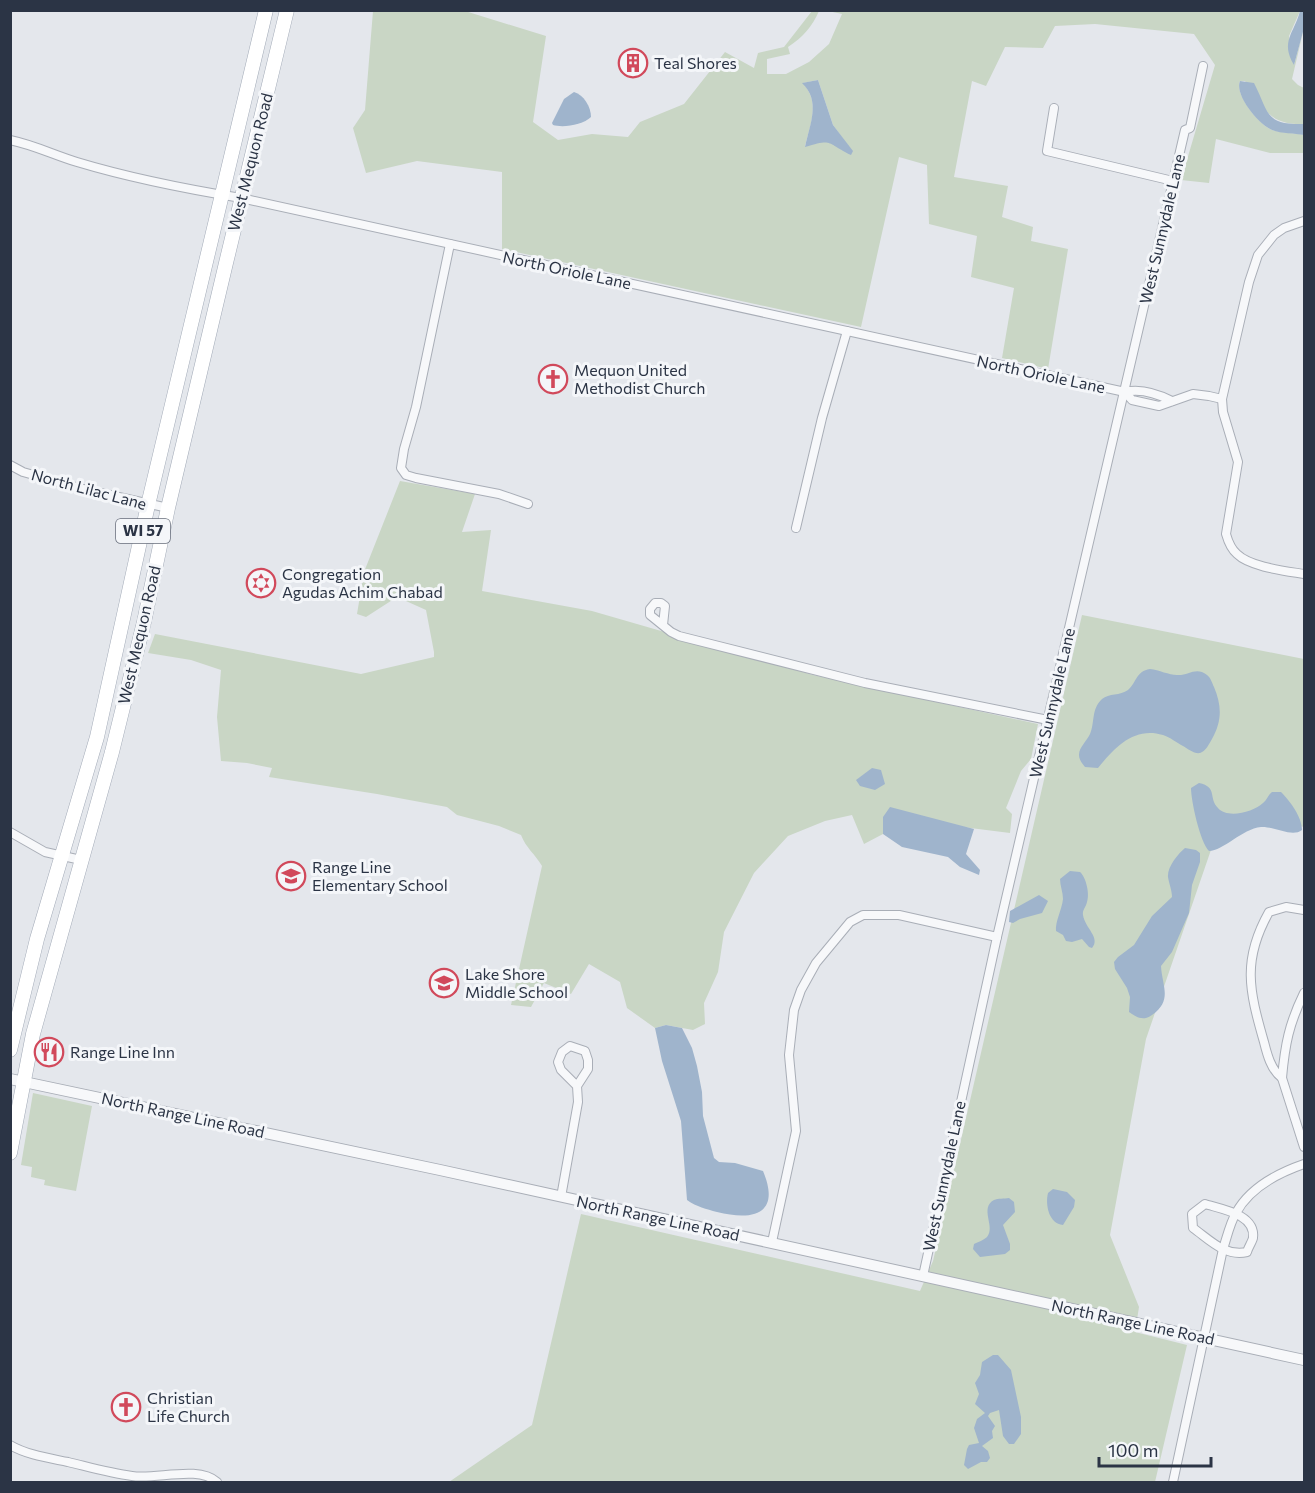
<svg xmlns="http://www.w3.org/2000/svg" width="1315" height="1493" viewBox="0 0 1315 1493" font-family="Commissioner,sans-serif">
	<style>
		.green { fill: #c9d6c5; fill-rule: evenodd }
		.water { fill: #9fb4cc }
		.lines { fill: none; stroke-linecap: round; stroke-linejoin: round }
		.minor-casing { stroke: #a9aeb7; stroke-width: 10 }
		.tertiary-casing { stroke: #a9aeb7; stroke-width: 12 }
		.primary-casing { stroke: #a3abb8; stroke-width: 15 }
		.minor { stroke: #f7f8fa; stroke-width: 8 }
		.tertiary { stroke: #f7f8fa; stroke-width: 10 }
		.primary { stroke: #fff; stroke-width: 14 }
		.labels { text-anchor: middle; stroke-width: 6; stroke-linejoin: round; paint-order: stroke }
		.shield { fill: #f4f6f9; stroke: #676e7b; stroke-width: 1.5 }
		.shield-label { font-size: 15px; font-weight: bold; fill: #2b3445 }
		.poi-label { font-size: 16px; fill: #2b3445; stroke: #f4f6f9; text-anchor: start }
		.street-label { font-size: 16px; fill: #2b3445; stroke: #f4f6f9 }
	</style>
	<rect width="100%" height="100%" fill="#e4e7ec"/>
	<g class="green">
		<path d="M 373,11 L 465,11 L 546,36 L 533,122 L 558,140 L 592,134 L 628,137 L 640,122 L 684,104 L 725,52 L 754,68 L 758,53 L 784,47 L 812,11 L 819,11 C 812,27 803,37 788,47 L 790,54 L 767,59 L 767,74 L 786,74 L 809,62 L 829,44 L 842,14 L 828,11 L 1300,11 L 1289,36 L 1294,65 L 1304,28 L 1292,79 L 1298,85 L 1304,88 L 1304,124 C 1266,125 1265,107 1245,81 L 1240,81 C 1234,94 1259,125 1272,130 C 1282,133 1294,133 1304,135 L 1304,153 L 1270,153 L 1216,139 L 1209,183 L 1181,180 L 1215,65 L 1194,34 L 1095,24 L 1055,26 L 1043,48 L 1005,47 L 986,86 L 972,81 L 954,177 L 1008,186 L 1002,217 L 1033,227 L 1031,241 L 1068,249 L 1048,369 L 1002,358 L 1014,288 L 971,277 L 977,236 L 929,224 L 927,165 L 899,157 L 861,327 L 502,249 L 502,172 L 417,161 L 366,173 L 353,128 L 365,110 ZM 818,80 L 833,125 L 852,151 L 842,150 L 832,143 L 824,141 L 805,146 C 811,122 820,103 803,83 Z"/>
		<path d="M 400,481 L 475,494 L 462,532 L 491,530 L 482,591 L 592,611 L 813,675 L 1038,724 L 1031,759 L 1021,771 L 1006,808 L 1012,814 L 1010,833 L 883,817 L 883,834 L 864,844 L 852,815 L 825,821 L 788,836 L 754,873 L 724,932 L 718,972 L 704,1003 L 705,1024 L 693,1030 L 666,1025 L 655,1028 L 627,1008 L 620,982 L 589,964 L 571,994 L 544,983 L 531,1007 L 511,1005 L 542,866 C 535,854 526,848 521,835 L 499,826 L 457,815 L 447,807 L 377,794 L 269,777 L 272,768 L 247,763 L 221,761 L 217,717 L 221,670 L 191,660 L 148,653 L 155,634 L 361,674 L 434,657 L 434,652 L 426,610 L 397,597 L 366,617 L 357,614 L 364,572 Z"/>
		<polygon points="1082,615 1304,659 1304,827 1271,820 1213,844 1146,1039 1110,1235 1139,1307 1135,1332 1187,1345 1155,1482 449,1482 532,1425 581,1214 920,1291 933,1261"/>
		<polygon points="33,1093 92,1106 76,1191 44,1185 45,1180 31,1177 32,1167 21,1165"/>
	</g>
	<g class="water">
		<path d="M 1300,11 L 1304,11 L 1304,28 L 1294,65 C 1280,41 1294,34 1300,11 Z"/>
		<path d="M 818,80 L 833,125 L 853,151 L 851,155 C 826,143 834,138 805,147 C 810,124 821,101 802,83 Z"/>
		<path d="M 1240,81 L 1254,83 C 1269,112 1264,125 1304,124 L 1304,135 C 1294,133 1282,134 1272,130 C 1259,125 1234,95 1240,81 Z"/>
		<path d="M 574,92 C 584,95 591,107 591,117 C 583,125 563,128 553,125 L 552,123 L 564,99 Z"/>
		<path d="M 1150,669 C 1159,670 1169,675 1177,675 C 1188,676 1196,666 1207,675 C 1211,678 1212,683 1214,687 C 1222,706 1222,721 1212,739 C 1209,744 1206,751 1200,753 C 1194,754 1188,749 1183,746 C 1177,743 1170,737 1163,735 C 1134,726 1114,748 1098,768 L 1085,767 C 1082,763 1079,760 1079,755 C 1079,747 1087,741 1090,734 C 1095,723 1091,709 1102,699 C 1109,693 1120,696 1128,690 C 1137,682 1136,671 1150,669 Z"/>
		<polygon points="872,768 881,770 885,784 875,790 860,786 856,780"/>
		<path d="M 1199,783 C 1218,787 1208,798 1218,808 C 1227,819 1254,812 1263,803 C 1267,800 1268,795 1272,792 L 1281,792 C 1290,801 1302,817 1302,830 C 1292,838 1274,826 1261,827 C 1242,829 1223,851 1209,851 C 1200,842 1191,801 1191,788 Z"/>
		<polygon points="890,807 974,829 966,854 980,870 979,875 960,867 948,857 902,847 883,834 883,817"/>
		<path d="M 1185,848 L 1196,850 L 1200,853 L 1200,862 L 1192,885 L 1189,913 L 1172,952 L 1161,966 C 1162,986 1173,1000 1152,1015 C 1144,1021 1137,1018 1129,1012 L 1130,997 L 1127,988 L 1115,969 L 1114,962 L 1118,957 L 1134,945 L 1152,916 L 1172,897 C 1172,890 1169,884 1168,877 C 1167,867 1178,854 1185,848 Z"/>
		<path d="M 1070,871 L 1080,872 C 1086,877 1090,894 1087,902 C 1086,907 1082,910 1083,915 C 1085,928 1101,938 1092,948 L 1089,947 L 1082,939 L 1072,942 L 1066,941 L 1063,935 L 1056,931 C 1055,922 1062,909 1063,899 C 1063,892 1060,886 1060,879 Z"/>
		<polygon points="1039,895 1048,901 1042,913 1020,919 1013,923 1009,922 1010,911"/>
		<path d="M 666,1025 L 682,1028 L 692,1048 L 697,1066 L 702,1092 L 703,1116 L 714,1158 L 719,1162 L 735,1163 L 763,1171 C 781,1214 754,1221 717,1212 C 706,1209 697,1207 687,1200 L 681,1121 L 662,1061 L 655,1028 Z"/>
		<path d="M 1053,1189 L 1067,1192 L 1075,1200 L 1074,1207 L 1063,1225 C 1049,1224 1045,1205 1048,1193 Z"/>
		<path d="M 1009,1198 L 1014,1202 L 1015,1212 L 1003,1225 L 1010,1244 L 1010,1250 L 1005,1254 L 980,1257 L 973,1249 L 974,1244 C 978,1242 984,1240 987,1237 C 996,1227 979,1208 994,1200 C 998,1198 1004,1199 1009,1198 Z"/>
		<polygon points="993,1355 998,1355 1011,1370 1021,1417 1021,1434 1014,1444 1009,1444 1003,1436 999,1410 990,1413 988,1416 995,1426 992,1431 993,1438 982,1446 988,1451 990,1458 987,1462 981,1462 968,1469 964,1465 967,1449 969,1445 979,1443 974,1428 977,1419 985,1413 975,1404 979,1394 975,1383 980,1375 982,1362"/>
	</g>
	<g class="lines">
		<g class="minor-casing">
			<g id="minor">
				<polyline points="1054,108 1047,151 1173,181"/>
				<path d="M 10,140 C 34,145 54,155 77,162 C 130,178 186,189 241,198 L 1125,392 C 1141,388 1158,394 1172,401"/>
				<path d="M 1304,221 L 1284,228 L 1274,235 L 1258,255 L 1249,282 L 1222,399 L 1223,412 L 1238,462 L 1226,534 C 1228,541 1231,549 1237,554 C 1250,567 1286,571 1304,574"/>
				<polyline points="450,244 416,407 404,449 401,468 406,475 416,478 499,494 528,504"/>
				<polyline points="1125,392 1132,400 1159,406 1193,394 1209,396 1222,399"/>
				<polyline points="10,465 23,472 83,489 168,508"/>
				<polyline points="796,528 822,418 847,331"/>
				<polyline points="663,625 665,606 661,603 655,603 650,609 650,615 671,632 679,636 865,683 1048,720"/>
				<polyline points="10,832 45,852 81,860"/>
				<path d="M 1304,910 L 1286,907 L 1269,912 C 1242,960 1249,990 1264,1042 C 1267,1054 1271,1070 1282,1078 C 1285,1044 1289,1024 1304,993"/>
				<polyline points="1282,1078 1304,1147"/>
				<polyline points="561,1197 578,1102 577,1086 588,1069 588,1060 585,1051 570,1046 562,1052 558,1062 561,1070 577,1086"/>
				<path d="M 1205,1204 C 1221,1209 1256,1214 1253,1238 C 1252,1242 1248,1248 1247,1252 C 1225,1257 1210,1240 1193,1228 L 1192,1214 Z"/>
				<polyline points="772,1242 796,1131 789,1055 794,1010 801,990 816,963 850,922 863,915 899,915 997,937"/>
				<polyline points="923,1276 997,937 1185,130 1190,128 1203,66"/>
				<path d="M 10,1445 C 27,1455 49,1458 68,1462 C 89,1467 110,1473 132,1476 C 156,1480 198,1465 217,1482"/>
				<path d="M 1173,1482 L 1223,1249 C 1227,1237 1230,1223 1236,1213 C 1250,1187 1278,1173 1304,1164"/>
			</g>
		</g>
		<g class="tertiary-casing">
			<polyline id="tertiary" points="10,1079 440,1170 1304,1360"/>
		</g>
		<g class="primary-casing">
			<g id="primary">
				<polyline points="10,1050 37,939 97,737 148,505 266,10"/>
				<polyline points="10,1153 33,1034 112,752 144,622 168,508 226,263 287,10"/>
			</g>
		</g>
		<use href="#minor" class="minor"/>
		<use href="#tertiary" class="tertiary"/>
		<use href="#primary" class="primary"/>
	</g>
	<defs>
		<g id="building-ring" transform="scale(1.5)"><circle r="9.5" fill="#f4f6f9" stroke="#d1495b" stroke-width="1.5"/><path d="M-4-6H4V6H1V3H-1V6H-4ZM-2.5-4.3h1.7v1.8h-1.7ZM.8-4.3h1.7v1.8H.8ZM-2.5-1h1.7V.8h-1.7ZM.8-1h1.7V.8H.8Z" fill="#d1495b"/></g>
		<g id="church-ring" transform="scale(1.5)"><circle r="9.5" fill="#f4f6f9" stroke="#d1495b" stroke-width="1.5"/><path d="M-1.2-6h2.4v3.5h3.3v2.4h-3.3V6h-2.4V-.1h-3.3v-2.4h3.3Z" fill="#d1495b"/></g>
		<g id="synagogue-ring" transform="scale(1.5)"><circle r="9.5" fill="#f4f6f9" stroke="#d1495b" stroke-width="1.5"/><path d="M0-6.5L5.6 3.2H-5.6ZM0 6.5L5.6-3.2H-5.6Z" fill="#d1495b"/></g>
		<g id="school-ring" transform="scale(1.5)"><circle r="9.5" fill="#f4f6f9" stroke="#d1495b" stroke-width="1.5"/><path d="M0-5L7-2L0 1L-7-2ZM-4 1L0 2.5L4 1V4Q0 6-4 4Z" fill="#d1495b"/></g>
		<g id="restaurant-ring" transform="scale(1.5)"><circle r="9.5" fill="#f4f6f9" stroke="#d1495b" stroke-width="1.5"/><path d="M-5-6h1v4h1v-4h1v4h1v-4h1v5L-1.5 .5V6h-2V.5L-5-1ZM5-6V6H3V1.5H1.5Q1.5-4 5-6Z" fill="#d1495b"/></g>
	</defs>
	<g fill-rule="evenodd">
		<use href="#building-ring" x="633" y="63"/>
		<use href="#church-ring" x="553" y="379"/>
		<use href="#synagogue-ring" x="261" y="583"/>
		<use href="#school-ring" x="291" y="876"/>
		<use href="#school-ring" x="444" y="983"/>
		<use href="#restaurant-ring" x="49" y="1052"/>
		<use href="#church-ring" x="126" y="1407"/>
	</g>
	<g class="labels">
		<rect class="shield" x="116" y="519" width="54" height="24" rx="4.5"/>
		<g class="shield-label">
			<text x="143" y="536">WI 57</text>
		</g>
		<g class="poi-label">
			<text x="654" y="69">Teal Shores</text>
			<text x="574" y="376">Mequon United<tspan x="574" dy="18">Methodist Church</tspan></text>
			<text x="282" y="580">Congregation<tspan x="282" dy="18">Agudas Achim Chabad</tspan></text>
			<text x="312" y="873">Range Line<tspan x="312" dy="18">Elementary School</tspan></text>
			<text x="465" y="980">Lake Shore<tspan x="465" dy="18">Middle School</tspan></text>
			<text x="70" y="1058">Range Line Inn</text>
			<text x="147" y="1404">Christian<tspan x="147" dy="18">Life Church</tspan></text>
		</g>
		<g class="street-label">
			<text transform="translate(250 162) rotate(-76)" y="6">West Mequon Road</text>
			<text transform="translate(1162 229) rotate(-77)" y="6">West Sunnydale Lane</text>
			<text transform="translate(567 270) rotate(12)" y="6">North Oriole Lane</text>
			<text transform="translate(1041 374) rotate(12)" y="6">North Oriole Lane</text>
			<text transform="translate(89 489) rotate(15)" y="6">North Lilac Lane</text>
			<text transform="translate(139 635) rotate(-77)" y="6">West Mequon Road</text>
			<text transform="translate(1052 703) rotate(-77)" y="6">West Sunnydale Lane</text>
			<text transform="translate(183 1115) rotate(12)" y="6">North Range Line Road</text>
			<text transform="translate(944 1176) rotate(-78)" y="6">West Sunnydale Lane</text>
			<text transform="translate(658 1218) rotate(12)" y="6">North Range Line Road</text>
			<text transform="translate(1133 1322) rotate(12)" y="6">North Range Line Road</text>
		</g>
	</g>
	<rect width="1315" height="1493" fill="none" stroke="#2b3445" stroke-width="24"/>
	<path d="M1099 1457v9h112v-9" fill="none" stroke="#2b3445" stroke-width="3"/>
	<text x="1108" y="1457" font-size="18" fill="#2b3445" stroke="#f4f6f9" stroke-width="4.5" paint-order="stroke">100 m</text>
</svg>
